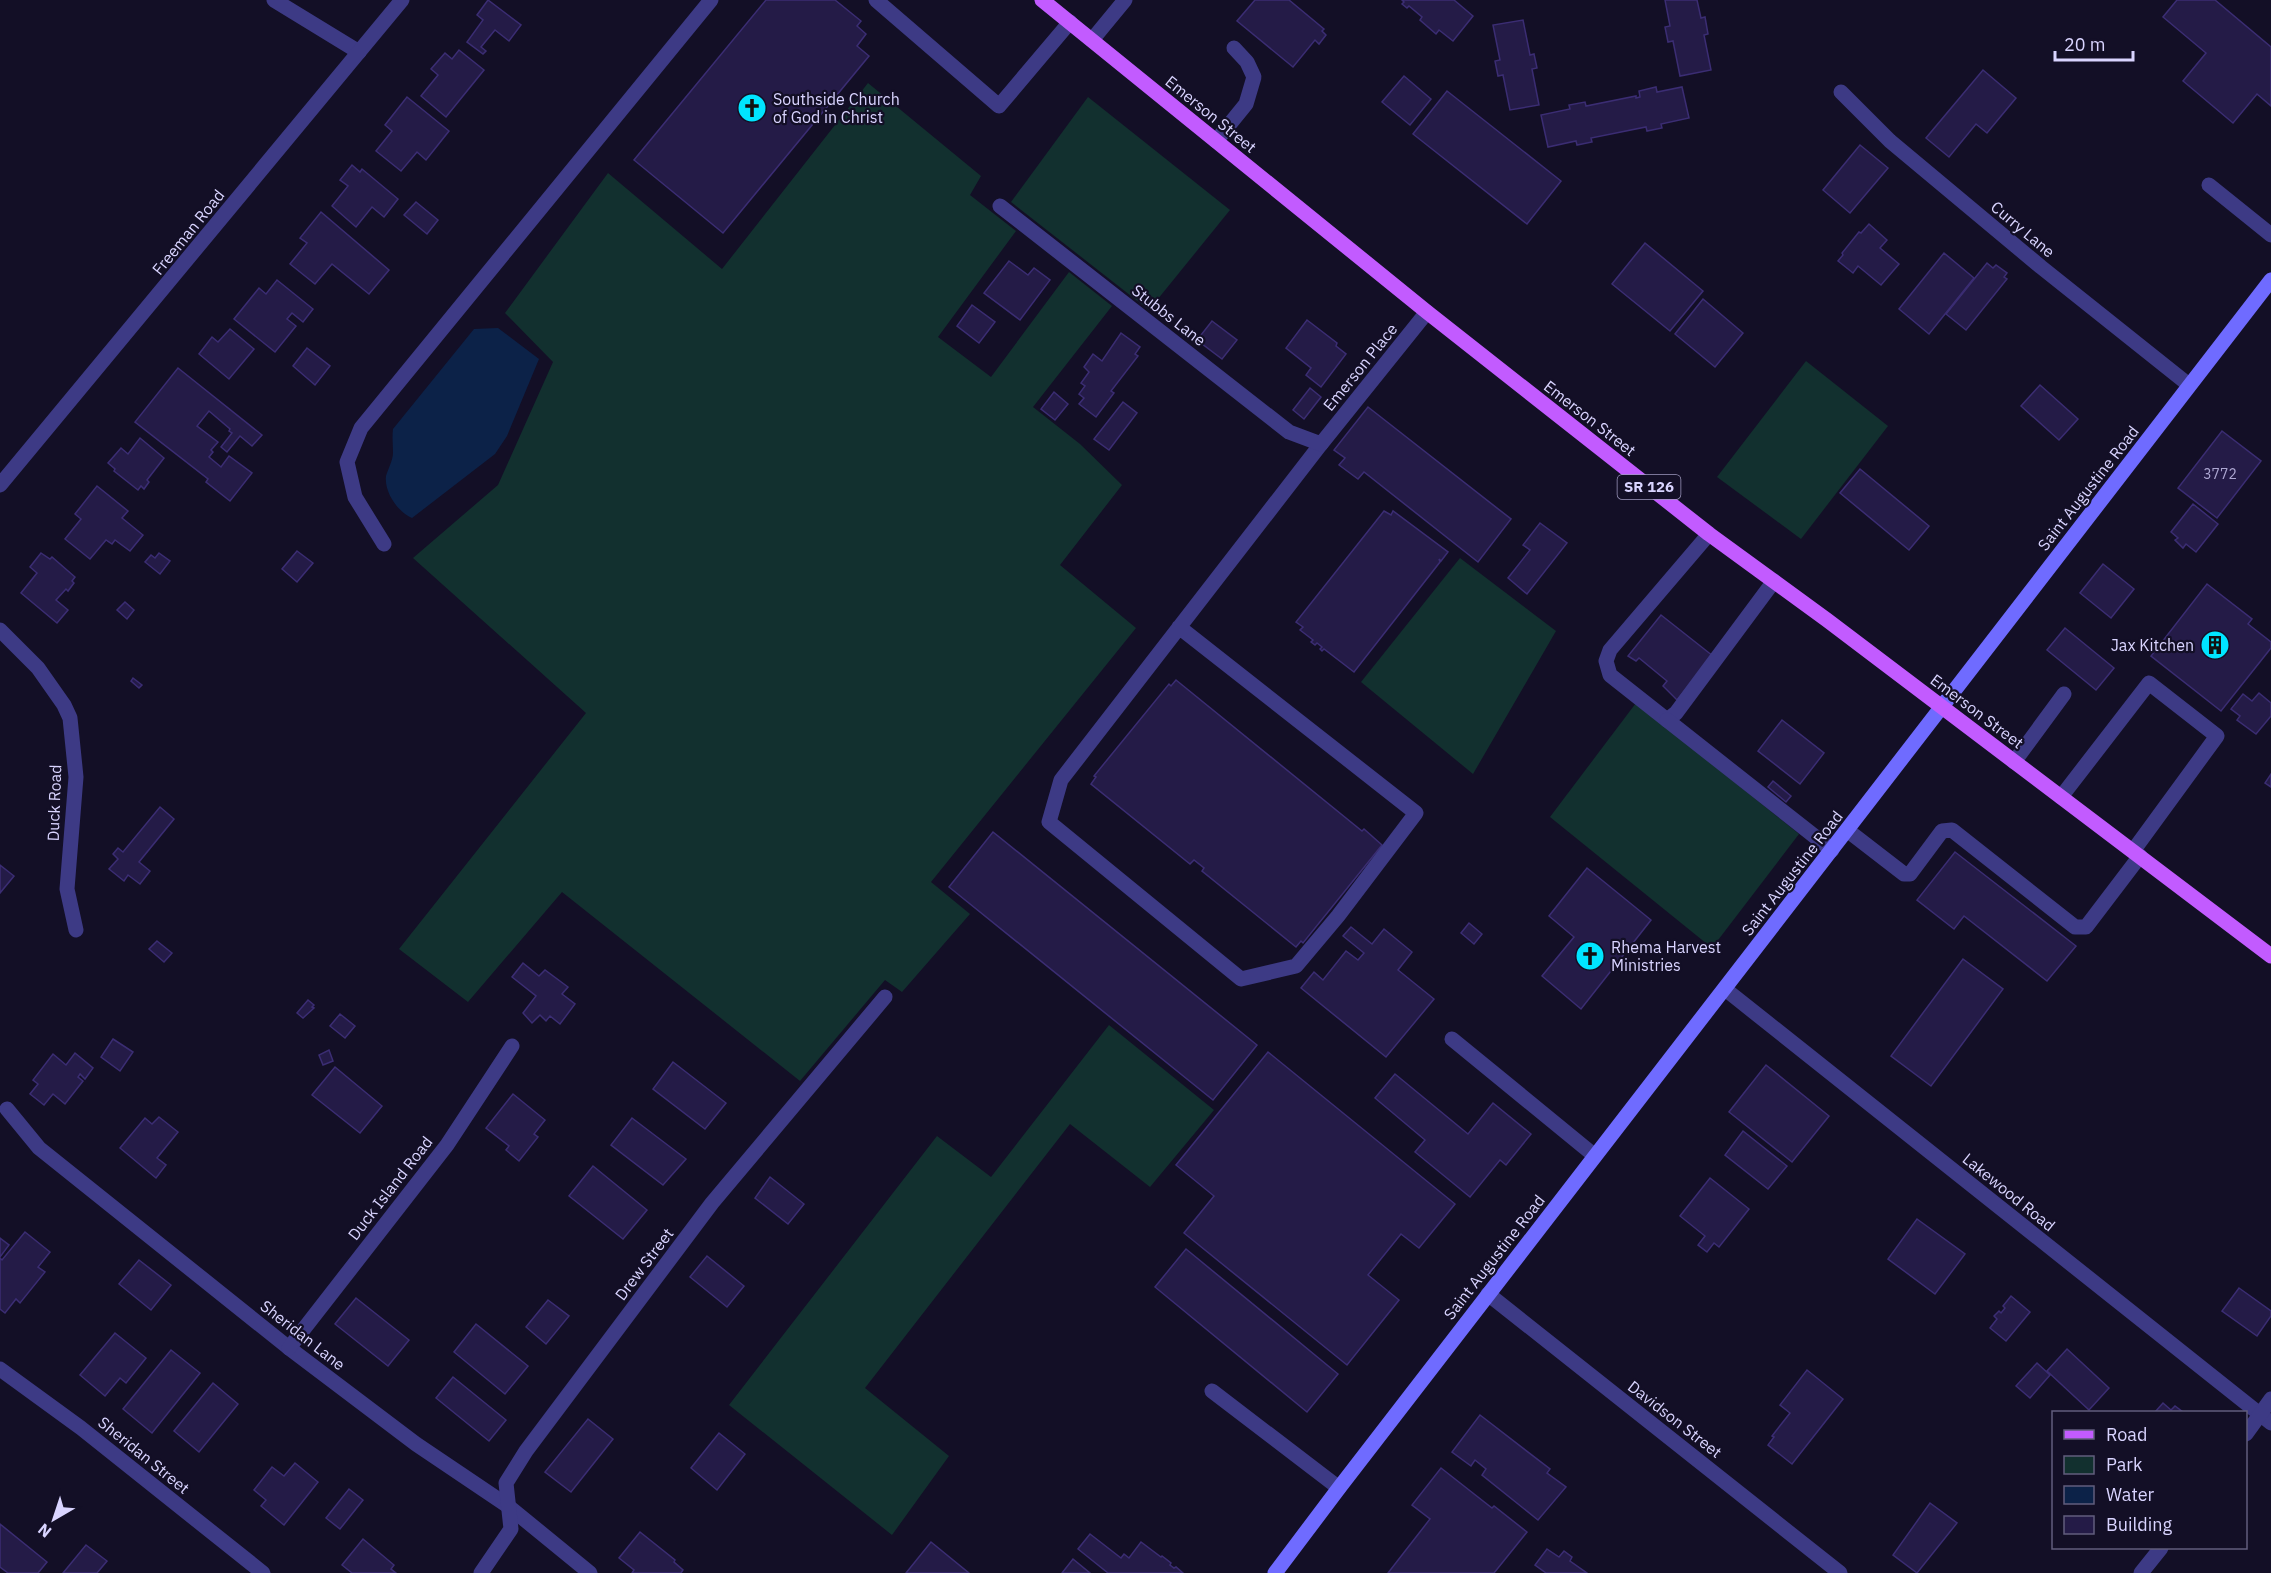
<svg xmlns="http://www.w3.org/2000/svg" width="2271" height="1573" viewBox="0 0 2271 1573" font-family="'IBM Plex Sans',sans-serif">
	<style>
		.green { fill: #12302f }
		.water { fill: #0c2248 }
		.building { fill: #241b47; stroke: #3b2d73; stroke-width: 1.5 }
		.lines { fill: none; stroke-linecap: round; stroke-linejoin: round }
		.lane { stroke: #3d3a85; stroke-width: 15 }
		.street { stroke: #3d3a85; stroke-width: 15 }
		.secondary { stroke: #6f6bff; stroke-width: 15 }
		.primary { stroke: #c25bff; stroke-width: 15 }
		.labels { text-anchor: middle; stroke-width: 4.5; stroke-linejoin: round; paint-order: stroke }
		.number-label { font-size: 14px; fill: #aca6d1 }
		.shield { fill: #130f26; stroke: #9e99be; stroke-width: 1.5 }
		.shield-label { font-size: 15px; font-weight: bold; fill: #d9d4ff }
		.poi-label { font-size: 16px; fill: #d9d4ff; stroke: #130f26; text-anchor: start }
		.street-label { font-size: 16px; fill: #d9d4ff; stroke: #130f26 }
	</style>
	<rect width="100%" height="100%" fill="#130f26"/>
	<g class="green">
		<polygon points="868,83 981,176 970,195 1016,231 938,337 991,377 1069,272 1112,306 1033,407 1080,444 1122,485 1060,565 1136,628 931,882 970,914 902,992 885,980 800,1081 562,892 468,1002 399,949 586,713 413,558 498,485 553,362 505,313 608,173 722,269"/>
		<polygon points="1088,97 1230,210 1149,310 1011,202"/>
		<polygon points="1806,361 1888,426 1801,539 1717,477"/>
		<polygon points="1460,558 1556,631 1473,774 1361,682"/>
		<polygon points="1636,703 1799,834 1712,948 1550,817"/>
		<polygon points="1109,1025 1214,1110 1150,1187 1070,1124 865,1388 949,1456 892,1535 729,1405 937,1136 991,1177"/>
	</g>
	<path class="water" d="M 498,328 L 539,359 L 507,436 L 495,454 L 412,518 C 398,512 384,492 386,476 C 388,469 393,460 393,453 C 393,445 392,438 393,429 L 474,329 Z"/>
	<g class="building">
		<polygon points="488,0 521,25 509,41 495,30 481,47 486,51 483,54 467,42 483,20 477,15"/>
		<polygon points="766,0 835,0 861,21 857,26 866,34 857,46 869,56 723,233 634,160"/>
		<polygon points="1255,0 1289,0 1324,29 1322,31 1326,35 1319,44 1315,40 1293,67 1237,21"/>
		<polygon points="1402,0 1454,0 1473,16 1453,41 1439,30 1436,34 1420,20 1422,17 1409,6 1407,8 1402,4 1404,2"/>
		<polygon points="1665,0 1697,0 1701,18 1705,17 1708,34 1704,35 1711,70 1680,76 1673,41 1668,42 1665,27 1670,26"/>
		<polygon points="2177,0 2215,0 2271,47 2271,106 2257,94 2233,123 2183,81 2206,53 2163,17"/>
		<polygon points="1523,20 1530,55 1534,54 1537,68 1532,69 1539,105 1510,110 1503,75 1498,76 1495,61 1500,60 1493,25"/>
		<polygon points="459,50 484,70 446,117 421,96 438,75 431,69 445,53 452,59"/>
		<polygon points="1983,70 2016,98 1987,133 1976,124 1949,157 1926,138"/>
		<polygon points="1404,76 1431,99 1410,125 1382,102"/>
		<polygon points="1656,87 1657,92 1682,87 1689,118 1661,124 1662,128 1647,131 1646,127 1591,138 1592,142 1577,145 1576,141 1548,147 1541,115 1570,109 1569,105 1585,102 1586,106 1636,96 1636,98 1640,97 1639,91"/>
		<polygon points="1447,91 1561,181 1527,224 1413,134"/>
		<polygon points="407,97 449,131 426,160 417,152 401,171 376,151 392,131 385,125"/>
		<polygon points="1860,145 1888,168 1850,213 1823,190"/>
		<polygon points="352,165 360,172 362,169 398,199 384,217 372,207 356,227 332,206 348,186 340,180"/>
		<polygon points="416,202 438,220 427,234 404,215"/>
		<polygon points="321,212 389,270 369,294 332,264 315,284 290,264 307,243 300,238"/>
		<polygon points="1869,224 1887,240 1880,248 1899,264 1881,285 1858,266 1853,273 1838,261 1843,255 1842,253 1859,232 1861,233"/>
		<polygon points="1645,243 1703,291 1670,331 1612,284"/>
		<polygon points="1944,253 1974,278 1929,334 1899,309"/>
		<polygon points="1009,261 1028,275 1034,268 1050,280 1020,320 984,293"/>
		<polygon points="1987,263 1993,268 1996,265 2007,273 2004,277 2007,279 1966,330 1946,314"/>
		<polygon points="277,280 313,309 303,322 292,313 287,319 296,326 275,352 234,319 259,288 266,294"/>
		<polygon points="1703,299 1743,333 1715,367 1675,334"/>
		<polygon points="972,305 995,322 979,343 957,326"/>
		<polygon points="1307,320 1337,343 1336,346 1346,354 1321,387 1306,375 1311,368 1286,348"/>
		<polygon points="1212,321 1237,340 1222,359 1197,340"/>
		<polygon points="230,329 254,349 229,379 199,354 212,337 218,342"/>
		<polygon points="1121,333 1140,347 1135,354 1138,356 1111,391 1114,393 1096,417 1079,404 1084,398 1079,394 1085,386 1081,383 1089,372 1084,367 1093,354 1102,361"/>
		<polygon points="307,348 330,366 315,385 293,366"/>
		<polygon points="178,368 262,435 252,446 240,436 227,452 221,447 232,433 229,431 230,429 209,411 197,426 218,442 211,450 213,452 209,457 221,467 229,456 252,473 230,501 206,482 208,479 135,422"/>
		<polygon points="2040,385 2078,419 2059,440 2021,406"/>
		<polygon points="1310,388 1321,397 1304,419 1293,410"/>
		<polygon points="1054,392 1068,404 1055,420 1041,409"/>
		<polygon points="1123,402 1137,413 1109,450 1094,439"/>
		<polygon points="1368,407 1511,519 1478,562 1364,472 1358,479 1339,465 1345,458 1334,450"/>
		<polygon points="2222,431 2261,461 2217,518 2178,488"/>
		<polygon points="140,438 164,458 147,480 149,482 144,489 141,486 138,490 114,471 115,469 108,463 121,448 128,454"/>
		<polygon points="1860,469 1929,526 1909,550 1840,493"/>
		<polygon points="97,486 128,511 122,518 143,535 130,551 115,540 112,544 106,540 90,559 65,539 81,519 75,514"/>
		<polygon points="2193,504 2218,524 2196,552 2186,544 2183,548 2175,540 2178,538 2171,532"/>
		<polygon points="1384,511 1391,515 1393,511 1448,552 1441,561 1439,559 1440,562 1354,672 1324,649 1322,651 1320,649 1322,647 1317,643 1315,645 1311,642 1313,640 1300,630 1303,627 1296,622"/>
		<polygon points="1540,523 1567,543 1527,594 1508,578 1530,550 1523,545"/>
		<polygon points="297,551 313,563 297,582 282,569"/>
		<polygon points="41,553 50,559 52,557 75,577 72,581 74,583 68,591 66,589 56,600 68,610 57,623 21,593 37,573 30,567"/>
		<polygon points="159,553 170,561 160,574 145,562 151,555 155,558"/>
		<polygon points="2103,564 2134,589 2111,618 2080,593"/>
		<polygon points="2207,584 2252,619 2248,624 2271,642 2271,648 2221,711 2151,656"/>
		<polygon points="125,602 134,610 127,619 117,610"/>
		<polygon points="1661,615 1713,656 1677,700 1663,686 1667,681 1639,658 1636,661 1628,656"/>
		<polygon points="2065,628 2114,668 2096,690 2047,650"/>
		<polygon points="133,678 142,685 139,688 131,681"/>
		<polygon points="1176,680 1362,831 1364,829 1382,845 1303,943 1301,941 1296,947 1202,871 1204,868 1194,860 1190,864 1091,784 1096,777 1094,776 1169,684 1171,686"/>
		<polygon points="2259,693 2271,703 2271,716 2256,734 2237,720 2240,716 2231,709 2243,694 2252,701"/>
		<polygon points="1782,720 1824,753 1800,784 1758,751"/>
		<polygon points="2271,774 2271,787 2265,783"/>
		<polygon points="1773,781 1791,796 1786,802 1768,787"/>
		<polygon points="160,807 174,819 139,862 150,871 140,884 128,875 124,881 109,869 118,859 113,854 118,848 123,852"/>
		<polygon points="993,832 1257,1045 1213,1100 949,887"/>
		<polygon points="1955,852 2076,946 2047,981 1964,916 1954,929 1917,900"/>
		<polygon points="0,865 14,876 0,893"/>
		<polygon points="1587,868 1651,920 1581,1009 1542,976 1574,937 1549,916"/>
		<polygon points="1469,923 1482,934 1474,944 1461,933"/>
		<polygon points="1351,927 1372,944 1384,929 1412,952 1398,970 1434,999 1386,1057 1301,988 1314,972 1323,980 1346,951 1358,960 1364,953 1343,936"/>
		<polygon points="157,941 172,953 164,962 149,949"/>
		<polygon points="1963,959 2003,989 1931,1086 1891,1056"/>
		<polygon points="523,963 539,976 545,970 568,987 562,994 575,1004 560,1024 550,1016 546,1021 540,1015 532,1023 523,1013 536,996 512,977"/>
		<polygon points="308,1000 314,1005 312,1007 314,1008 303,1018 297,1013"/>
		<polygon points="340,1014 355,1026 345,1038 330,1026"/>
		<polygon points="113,1039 133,1052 120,1071 101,1057"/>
		<polygon points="329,1050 333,1061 323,1065 319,1055"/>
		<polygon points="1268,1052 1455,1204 1419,1248 1401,1234 1368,1275 1399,1300 1347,1365 1184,1233 1214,1196 1176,1165"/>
		<polygon points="75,1053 93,1068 85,1079 80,1074 78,1077 83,1081 65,1104 53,1094 44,1105 30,1094 38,1084 33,1080 53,1054 66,1065"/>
		<polygon points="673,1062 726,1103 705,1129 653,1089"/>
		<polygon points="1766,1065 1829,1116 1792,1162 1729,1112"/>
		<polygon points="335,1067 382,1106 360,1133 312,1095"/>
		<polygon points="1395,1074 1468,1134 1493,1103 1531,1134 1506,1165 1500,1160 1470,1197 1415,1152 1425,1140 1375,1098"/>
		<polygon points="513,1094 545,1120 534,1134 538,1137 519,1161 506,1150 509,1146 486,1128"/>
		<polygon points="159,1117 178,1132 157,1158 166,1165 156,1178 120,1148 145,1118 152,1124"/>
		<polygon points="632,1118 686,1159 663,1185 611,1145"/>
		<polygon points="1743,1131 1787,1166 1768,1189 1725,1155"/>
		<polygon points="593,1166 647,1210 623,1239 569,1196"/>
		<polygon points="770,1177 804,1204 788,1224 755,1198"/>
		<polygon points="1710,1178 1749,1209 1719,1247 1714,1243 1707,1252 1698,1245 1705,1236 1680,1216"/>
		<polygon points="1917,1219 1965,1254 1935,1294 1888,1259"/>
		<polygon points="25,1232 50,1252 38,1267 45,1272 20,1303 16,1299 5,1313 0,1309 0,1258 2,1260"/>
		<polygon points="0,1238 9,1245 0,1257"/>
		<polygon points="1186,1249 1338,1374 1307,1412 1155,1287"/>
		<polygon points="707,1256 744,1286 727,1307 690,1277"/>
		<polygon points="139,1260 171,1285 151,1310 119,1284"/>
		<polygon points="2239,1288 2271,1311 2271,1316 2257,1336 2222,1311"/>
		<polygon points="2011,1296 2030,1312 2006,1341 1990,1328 1997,1319 1994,1316 1999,1311 2001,1313 2005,1308 2003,1306"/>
		<polygon points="356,1298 409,1340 388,1366 335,1324"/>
		<polygon points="548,1300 569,1316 546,1344 526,1327"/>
		<polygon points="476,1324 528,1366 505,1394 454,1352"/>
		<polygon points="115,1333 146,1358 126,1383 120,1378 105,1396 80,1375"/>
		<polygon points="2067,1349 2109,1388 2089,1410 2047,1371"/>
		<polygon points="171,1350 200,1373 152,1433 123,1409"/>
		<polygon points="2037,1363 2050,1375 2030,1398 2016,1386"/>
		<polygon points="1807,1370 1843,1399 1792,1464 1768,1445 1774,1437 1772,1436 1790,1413 1780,1405"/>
		<polygon points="453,1377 506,1420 489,1441 436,1398"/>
		<polygon points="213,1383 238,1404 199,1452 174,1431"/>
		<polygon points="2163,1403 2171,1410 2175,1406 2183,1412 2155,1412"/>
		<polygon points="1480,1415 1550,1469 1547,1473 1566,1487 1538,1520 1482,1475 1486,1469 1475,1460 1471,1466 1452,1452"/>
		<polygon points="588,1419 613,1439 571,1492 545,1472"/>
		<polygon points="719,1433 745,1454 717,1490 691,1468"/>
		<polygon points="295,1463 318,1482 284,1525 261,1506 266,1500 254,1490 272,1467 284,1476"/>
		<polygon points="1441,1468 1492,1508 1494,1506 1527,1532 1494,1573 1388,1573 1430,1519 1412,1505"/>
		<polygon points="349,1489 363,1500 340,1529 326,1518"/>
		<polygon points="1930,1503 1957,1523 1917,1573 1893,1555"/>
		<polygon points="0,1524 47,1562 38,1573 8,1573 0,1567"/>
		<polygon points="640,1532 675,1560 674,1562 683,1570 681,1573 632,1573 634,1570 619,1558"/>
		<polygon points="1090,1534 1121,1558 1124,1554 1129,1558 1141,1542 1161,1557 1162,1556 1171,1563 1170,1565 1174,1568 1176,1567 1183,1573 1108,1573 1078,1549"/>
		<polygon points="363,1539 394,1565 391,1569 396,1573 352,1573 342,1565"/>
		<polygon points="931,1542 969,1573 906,1573"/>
		<polygon points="86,1545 107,1561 97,1573 63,1573"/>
		<polygon points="1547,1549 1559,1557 1564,1551 1572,1557 1570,1561 1587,1573 1546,1573 1535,1565"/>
		<polygon points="1073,1559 1090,1573 1062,1573"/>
	</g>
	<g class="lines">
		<g class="lane">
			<polyline points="876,0 999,106 1070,22"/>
			<polyline points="1216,141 1246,104 1254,77 1247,62 1234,48"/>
			<polyline points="1709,534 1610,650 1606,661 1610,675 1667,720 1676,713 1774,581"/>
			<polyline points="384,544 355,497 347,462 361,428 711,0"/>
			<polyline points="1179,627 1416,813 1338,916 1296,966 1241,979 1049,822 1061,780 1321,444"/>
			<polyline points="1667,720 1832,850"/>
			<polyline points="2014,762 2064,694"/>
			<polyline points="2061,797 2149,683 2217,736 2133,851"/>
			<polyline points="1847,830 1904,874 1910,874 1942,831 1952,830 2075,927 2086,927 2140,856"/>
			<polyline points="1452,1039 1595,1156"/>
			<polyline points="1212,1391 1339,1488"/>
		</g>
		<g class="street">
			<polyline points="274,0 359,52"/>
			<polyline points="1092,40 1125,0"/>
			<polyline points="1841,92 1890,141 2041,267 2189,385"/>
			<polyline points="2209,185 2271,235"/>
			<polyline points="1000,206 1289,432 1321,444 1427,312"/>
			<polyline points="0,485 402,0"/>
			<polyline points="0,630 38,668 64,705 70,718 76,777 67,889 76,930"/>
			<polyline points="1725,989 2271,1423"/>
			<polyline points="7,1109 39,1148 289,1348 416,1444 508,1506 590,1573"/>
			<polyline points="1488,1294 1840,1573"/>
			<polyline points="289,1348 447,1145 512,1046"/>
			<polyline points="0,1369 81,1428 263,1573"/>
			<polyline points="2246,1434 2271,1399"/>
			<polyline points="481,1573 511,1529 506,1483 526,1451 712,1203 885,997"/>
			<polyline points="2141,1573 2161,1548"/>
		</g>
		<polyline class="secondary" points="1275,1573 1339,1488 2271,280"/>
		<polyline class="primary" points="1042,0 1427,312 1709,534 1827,620 2271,956"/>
	</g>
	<defs>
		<g id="church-disc" transform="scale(1.5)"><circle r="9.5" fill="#00e5ff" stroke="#130f26"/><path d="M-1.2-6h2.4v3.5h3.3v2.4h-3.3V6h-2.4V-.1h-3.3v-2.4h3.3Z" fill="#111"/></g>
		<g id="building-disc" transform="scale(1.5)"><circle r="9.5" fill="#00e5ff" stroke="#130f26"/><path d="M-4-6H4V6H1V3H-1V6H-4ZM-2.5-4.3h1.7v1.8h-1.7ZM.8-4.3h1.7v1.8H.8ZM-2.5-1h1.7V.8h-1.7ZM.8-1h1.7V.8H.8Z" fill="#111"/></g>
	</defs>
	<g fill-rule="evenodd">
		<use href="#church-disc" x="752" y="108"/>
		<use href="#building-disc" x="2215" y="645"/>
		<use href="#church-disc" x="1590" y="956"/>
	</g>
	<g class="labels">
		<g class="number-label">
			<text x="2220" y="479">3772</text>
		</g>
		<rect class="shield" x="1617.5" y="475" width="63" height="24" rx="4.5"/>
		<g class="shield-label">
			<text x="1649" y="492">SR 126</text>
		</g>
		<g class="poi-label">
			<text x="773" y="105">Southside Church<tspan x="773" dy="18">of God in Christ</tspan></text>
			<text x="2194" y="651" text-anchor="end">Jax Kitchen</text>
			<text x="1611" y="953">Rhema Harvest<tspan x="1611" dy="18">Ministries</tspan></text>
		</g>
		<g class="street-label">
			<text transform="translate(1211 114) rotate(39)" y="6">Emerson Street</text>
			<text transform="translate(2023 229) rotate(40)" y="6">Curry Lane</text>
			<text transform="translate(188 232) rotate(-51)" y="6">Freeman Road</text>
			<text transform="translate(1169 315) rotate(38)" y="6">Stubbs Lane</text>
			<text transform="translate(1360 367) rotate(-51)" y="6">Emerson Place</text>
			<text transform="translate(1590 418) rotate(38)" y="6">Emerson Street</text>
			<text transform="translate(2088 488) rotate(-52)" y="6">Saint Augustine Road</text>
			<text transform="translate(1977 711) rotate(37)" y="6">Emerson Street</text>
			<text transform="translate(54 803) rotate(-88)" y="6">Duck Road</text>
			<text transform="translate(1792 873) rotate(-52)" y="6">Saint Augustine Road</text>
			<text transform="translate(390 1188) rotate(-52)" y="6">Duck Island Road</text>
			<text transform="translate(2009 1192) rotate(39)" y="6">Lakewood Road</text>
			<text transform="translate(1494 1257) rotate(-52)" y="6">Saint Augustine Road</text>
			<text transform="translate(644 1264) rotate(-53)" y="6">Drew Street</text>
			<text transform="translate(303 1335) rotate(38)" y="6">Sheridan Lane</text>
			<text transform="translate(1675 1419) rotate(38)" y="6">Davidson Street</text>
			<text transform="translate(144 1455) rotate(39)" y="6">Sheridan Street</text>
		</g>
	</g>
	<rect x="2052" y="1411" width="195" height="138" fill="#130f26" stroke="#625e7d" stroke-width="1.5"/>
	<rect x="2064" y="1430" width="30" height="9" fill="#c25bff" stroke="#625e7d" stroke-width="1.5"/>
	<text x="2106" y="1441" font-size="18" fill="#d9d4ff">Road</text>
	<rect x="2064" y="1456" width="30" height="18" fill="#12302f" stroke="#625e7d" stroke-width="1.5"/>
	<text x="2106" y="1471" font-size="18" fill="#d9d4ff">Park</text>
	<rect x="2064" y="1486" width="30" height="18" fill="#0c2248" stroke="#625e7d" stroke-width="1.5"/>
	<text x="2106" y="1501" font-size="18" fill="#d9d4ff">Water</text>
	<rect x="2064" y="1516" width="30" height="18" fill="#241b47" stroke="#625e7d" stroke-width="1.5"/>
	<text x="2106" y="1531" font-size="18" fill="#d9d4ff">Building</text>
	<g transform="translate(54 1519) rotate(219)" stroke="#130f26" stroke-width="4.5" paint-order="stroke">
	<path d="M0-4.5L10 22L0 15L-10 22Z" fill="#d9d4ff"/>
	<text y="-9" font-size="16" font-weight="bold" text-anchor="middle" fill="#d9d4ff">N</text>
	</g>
	<path d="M2055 51v9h78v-9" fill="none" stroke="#d9d4ff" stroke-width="3"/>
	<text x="2064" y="51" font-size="18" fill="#d9d4ff" stroke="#130f26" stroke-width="4.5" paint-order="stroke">20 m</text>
</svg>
